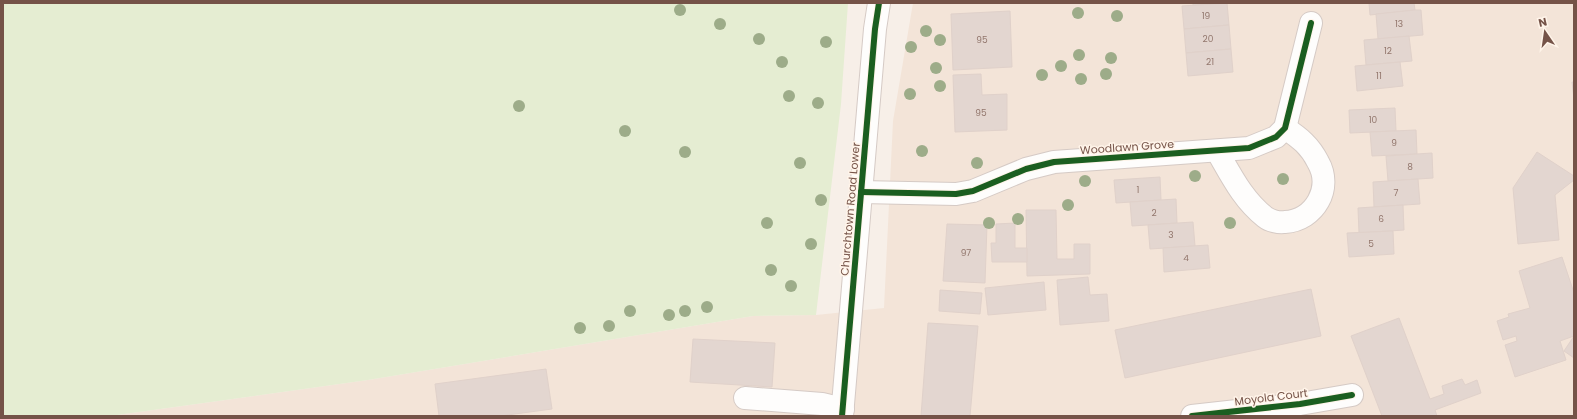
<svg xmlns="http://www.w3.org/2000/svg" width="1577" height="419" viewBox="0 0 1577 419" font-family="Poppins,sans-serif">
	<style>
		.residential { fill: #f3e4d8 }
		.green { fill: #e5edd2 }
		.building { fill: #e3d6d0; stroke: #e0d1ca }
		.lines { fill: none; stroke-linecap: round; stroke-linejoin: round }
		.minor-casing { stroke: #d5cac5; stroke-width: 24 }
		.minor { stroke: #fefdfc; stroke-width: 22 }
		.cycleway-casing { stroke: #fff4e9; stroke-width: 8 }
		.cycleway { stroke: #1b5e20; stroke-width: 6 }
		.tree { fill: #9dac89 }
		.labels { text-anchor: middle; stroke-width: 3; stroke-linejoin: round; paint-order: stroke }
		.number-label { font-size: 9px; fill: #92766c }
		.street-label { font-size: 11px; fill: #755348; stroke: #fff4e9 }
	</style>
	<rect width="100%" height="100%" fill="#f7efe8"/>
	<polygon class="residential" points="913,3 1574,3 1574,416 110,416 368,380 753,316 816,315 884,308 893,121"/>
	<polygon class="green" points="3,3 848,3 841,104 816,315 753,316 368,380 110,416 3,416"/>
	<g class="building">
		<polygon points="1193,3 1221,3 1193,6"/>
		<polygon points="1227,3 1229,25 1184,29 1182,6"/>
		<polygon points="1369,3 1414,3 1415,10 1370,15"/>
		<polygon points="1415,10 1421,10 1423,35 1378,39 1376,14"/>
		<polygon points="1010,11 1012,67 953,70 951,14"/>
		<polygon points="1229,25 1231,49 1186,53 1184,29"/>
		<polygon points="1409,36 1412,61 1366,65 1364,40"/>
		<polygon points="1231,49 1233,72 1188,76 1186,53"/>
		<polygon points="1400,62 1403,86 1357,91 1355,66"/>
		<polygon points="981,74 982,95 1007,94 1007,130 955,132 953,75"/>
		<polygon points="1572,82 1574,82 1574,99"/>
		<polygon points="1395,108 1396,131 1350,133 1349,110"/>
		<polygon points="1416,130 1417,154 1372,156 1370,132"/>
		<polygon points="1537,152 1574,176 1574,180 1555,195 1559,240 1518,244 1513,188"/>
		<polygon points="1432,153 1433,178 1388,181 1386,156"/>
		<polygon points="1160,177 1161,200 1116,203 1114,180"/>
		<polygon points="1418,179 1420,204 1374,207 1373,182"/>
		<polygon points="1176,199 1177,223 1132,226 1130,202"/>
		<polygon points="1403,205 1404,230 1359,233 1358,208"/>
		<polygon points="1026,210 1056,210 1057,259 1074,259 1074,244 1090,244 1090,274 1027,276"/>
		<polygon points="1193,222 1195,246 1150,249 1148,225"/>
		<polygon points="1015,223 1015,248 1027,248 1027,262 992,262 991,243 996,243 996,224"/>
		<polygon points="947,224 987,225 985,283 943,281"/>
		<polygon points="1393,231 1394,254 1349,257 1347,233"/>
		<polygon points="1208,245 1210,268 1164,272 1163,248"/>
		<polygon points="1562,257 1574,293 1574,336 1560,341 1566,360 1515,377 1505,345 1517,341 1516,336 1503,340 1497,321 1509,317 1508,314 1530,308 1519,271"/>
		<polygon points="1088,277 1090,295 1107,294 1109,321 1060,325 1057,280"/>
		<polygon points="1044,282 1046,310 988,315 985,288"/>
		<polygon points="1311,289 1321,336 1125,378 1115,330"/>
		<polygon points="940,290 982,293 980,314 939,311"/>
		<polygon points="1399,318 1430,399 1444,394 1442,386 1462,379 1465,385 1477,380 1481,393 1435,410 1437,416 1382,416 1351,336"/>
		<polygon points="928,323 978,326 970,416 921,416"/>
		<polygon points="1574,336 1574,358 1564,351"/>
		<polygon points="693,339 775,343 772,387 690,382"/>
		<polygon points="546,369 552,409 500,416 439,416 435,384"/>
	</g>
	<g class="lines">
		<g class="minor-casing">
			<g id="minor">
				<path d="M 1217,151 C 1231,175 1243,200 1265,217 C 1270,221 1279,223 1285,222 C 1315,220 1333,188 1318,162 C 1310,146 1300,138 1285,128"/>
				<polyline points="861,192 956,194 973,191 1026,169 1054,162 1249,148 1276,137 1285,128 1311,23"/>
				<polyline points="745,398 822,404 843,409"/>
				<polyline points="842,416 875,29 879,3"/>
				<polyline points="1192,416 1300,404 1352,395"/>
			</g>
		</g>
		<use href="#minor" class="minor"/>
		<g class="cycleway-casing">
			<g id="cycleway">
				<polyline points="861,192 956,194 973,191 1026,169 1054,162 1249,148 1276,137 1285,128 1311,23"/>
				<polyline points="842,416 875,29 879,3"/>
				<polyline points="1192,416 1300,404 1352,395"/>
			</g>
		</g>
		<use href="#cycleway" class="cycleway"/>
	</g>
	<g class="tree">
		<circle cx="680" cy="10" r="6"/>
		<circle cx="1078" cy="13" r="6"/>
		<circle cx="1117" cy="16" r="6"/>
		<circle cx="720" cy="24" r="6"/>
		<circle cx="926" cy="31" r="6"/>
		<circle cx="759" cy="39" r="6"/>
		<circle cx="940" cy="40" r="6"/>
		<circle cx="826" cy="42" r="6"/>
		<circle cx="911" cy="47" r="6"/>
		<circle cx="1079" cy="55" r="6"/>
		<circle cx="1111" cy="58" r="6"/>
		<circle cx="782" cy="62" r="6"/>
		<circle cx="1061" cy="66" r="6"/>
		<circle cx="936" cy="68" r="6"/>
		<circle cx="1106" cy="74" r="6"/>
		<circle cx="1042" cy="75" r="6"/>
		<circle cx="1081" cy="79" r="6"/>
		<circle cx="940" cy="86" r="6"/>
		<circle cx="910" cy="94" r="6"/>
		<circle cx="789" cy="96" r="6"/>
		<circle cx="818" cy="103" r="6"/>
		<circle cx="519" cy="106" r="6"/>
		<circle cx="625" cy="131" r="6"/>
		<circle cx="922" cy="151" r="6"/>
		<circle cx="685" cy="152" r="6"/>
		<circle cx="800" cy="163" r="6"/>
		<circle cx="977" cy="163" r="6"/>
		<circle cx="1195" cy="176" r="6"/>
		<circle cx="1283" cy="179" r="6"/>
		<circle cx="1085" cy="181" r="6"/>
		<circle cx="821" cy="200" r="6"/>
		<circle cx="1068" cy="205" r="6"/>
		<circle cx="1018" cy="219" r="6"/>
		<circle cx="767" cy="223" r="6"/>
		<circle cx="989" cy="223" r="6"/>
		<circle cx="1230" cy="223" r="6"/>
		<circle cx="811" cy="244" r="6"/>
		<circle cx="771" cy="270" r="6"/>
		<circle cx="791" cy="286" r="6"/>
		<circle cx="707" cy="307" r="6"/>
		<circle cx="630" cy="311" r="6"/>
		<circle cx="685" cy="311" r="6"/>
		<circle cx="669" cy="315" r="6"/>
		<circle cx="609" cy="326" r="6"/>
		<circle cx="580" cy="328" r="6"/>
	</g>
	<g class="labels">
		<g class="number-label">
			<text x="1206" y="19">19</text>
			<text x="1399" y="27">13</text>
			<text x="1208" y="42">20</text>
			<text x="982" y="43">95</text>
			<text x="1388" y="54">12</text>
			<text x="1210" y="65">21</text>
			<text x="1379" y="79">11</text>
			<text x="981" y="116">95</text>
			<text x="1373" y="123">10</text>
			<text x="1394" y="146">9</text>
			<text x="1410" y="170">8</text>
			<text x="1138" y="193">1</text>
			<text x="1396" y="196">7</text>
			<text x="1154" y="216">2</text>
			<text x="1381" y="222">6</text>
			<text x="1171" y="238">3</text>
			<text x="1371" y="247">5</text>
			<text x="966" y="256">97</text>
			<text x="1186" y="261">4</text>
		</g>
		<g class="street-label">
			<text transform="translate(1127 147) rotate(-4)" y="4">Woodlawn Grove</text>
			<text transform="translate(850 209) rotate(-85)" y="4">Churchtown Road Lower</text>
			<text transform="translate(1271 397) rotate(-7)" y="4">Moyola Court</text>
		</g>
	</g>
	<rect width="1577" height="419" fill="none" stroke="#755348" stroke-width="8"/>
	<g transform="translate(1545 32) rotate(347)" stroke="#fff4e9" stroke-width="3" paint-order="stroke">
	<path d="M0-3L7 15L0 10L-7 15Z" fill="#755348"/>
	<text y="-6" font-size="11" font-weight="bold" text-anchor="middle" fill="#755348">N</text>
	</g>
</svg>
